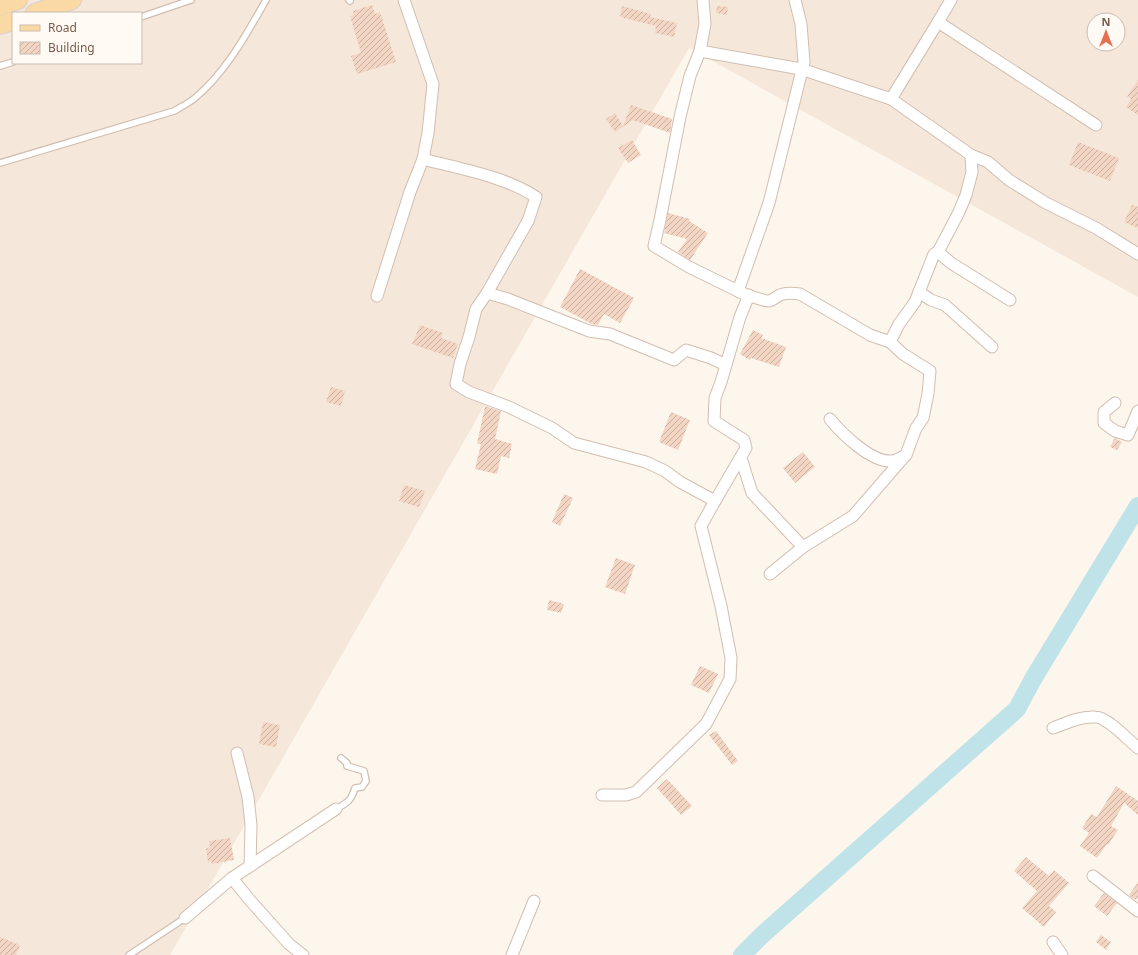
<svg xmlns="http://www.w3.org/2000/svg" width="1138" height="955" viewBox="0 0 1138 955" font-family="'Noto Sans',sans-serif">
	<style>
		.residential { fill: #f5e8da; fill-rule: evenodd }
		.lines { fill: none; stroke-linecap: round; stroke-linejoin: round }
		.river { stroke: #bfe3e8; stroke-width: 18 }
		.building { fill: url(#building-hatch) }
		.lane-casing { stroke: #d1beb0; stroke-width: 8 }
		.street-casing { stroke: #d1beb0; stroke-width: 13 }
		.primary-casing { stroke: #dad1cd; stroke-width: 20 }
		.lane { stroke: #fff; stroke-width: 5.5 }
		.street { stroke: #fff; stroke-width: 11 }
		.primary { stroke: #fbd9a5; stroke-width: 18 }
	</style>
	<defs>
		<pattern id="building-hatch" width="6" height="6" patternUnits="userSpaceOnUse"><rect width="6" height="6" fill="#f3d5c3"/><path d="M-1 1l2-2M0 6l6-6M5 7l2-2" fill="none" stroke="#cab0a1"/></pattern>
	</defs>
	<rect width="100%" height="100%" fill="#fdf6ec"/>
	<path class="residential" d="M 0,0 L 1138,0 L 1138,297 L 689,48 L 170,955 L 0,955 ZM 13,13 L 141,13 L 141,63 L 13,63 ZM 1094,20 L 1118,20 L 1118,44 L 1094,44 Z"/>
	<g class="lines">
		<polyline class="river" points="742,955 761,936 1017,709 1033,679 1138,506"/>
	</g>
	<g class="building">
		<polygon points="372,5 375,14 380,12 396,62 357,74 351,56 361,53 350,16 354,15 353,11"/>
		<polygon points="622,6 651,14 650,17 677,23 674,37 655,33 656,26 620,17"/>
		<polygon points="717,6 728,7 727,15 716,13"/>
		<polygon points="1138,80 1138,115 1126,107 1131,99 1127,96"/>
		<polygon points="631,105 672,119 670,133 633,120 615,132 606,119 615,113 623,126"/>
		<polygon points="632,140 641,155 628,163 618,148"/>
		<polygon points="1078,142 1119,158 1110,181 1069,165"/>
		<polygon points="1132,205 1138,207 1138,228 1124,222"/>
		<polygon points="668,213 690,219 689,221 708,233 690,260 678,252 687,239 664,233"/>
		<polygon points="580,269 634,298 620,323 604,314 598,325 592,324 560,307"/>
		<polygon points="420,325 443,333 441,338 458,344 453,358 412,344"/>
		<polygon points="753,330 763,335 761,338 786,347 779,367 751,358 750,360 740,354"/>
		<polygon points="331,387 345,391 341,406 326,402"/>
		<polygon points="485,406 501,411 495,439 512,444 509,458 501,456 497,474 475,469 481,444 477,444"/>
		<polygon points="671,412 690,420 678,450 659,442"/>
		<polygon points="1115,438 1122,442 1117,450 1110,447"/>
		<polygon points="803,452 815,467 795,483 783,468"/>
		<polygon points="404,485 425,491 419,507 399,501"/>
		<polygon points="564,494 573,498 560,526 552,522"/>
		<polygon points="616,558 635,565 625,594 605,587"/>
		<polygon points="549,600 564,604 561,613 547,610"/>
		<polygon points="700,666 718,674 709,693 691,685"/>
		<polygon points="263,722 280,725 276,747 259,744"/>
		<polygon points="716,731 738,761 732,765 709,735"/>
		<polygon points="667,779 692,806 681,815 657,788"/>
		<polygon points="1116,786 1138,801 1138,815 1124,803 1111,826 1118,830 1108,845 1107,844 1097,858 1080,846 1089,833 1082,828 1091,814 1097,817"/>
		<polygon points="230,838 234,860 212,864 211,861 208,862 206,849 210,847 209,841"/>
		<polygon points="1026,857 1049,876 1054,870 1069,883 1049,906 1056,912 1044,927 1022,908 1037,891 1014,871"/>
		<polygon points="1138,882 1138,897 1136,900 1129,895"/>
		<polygon points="1104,893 1117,903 1107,916 1094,906"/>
		<polygon points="1101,935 1111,942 1106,950 1096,942"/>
		<polygon points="0,937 20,945 16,955 0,955"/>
	</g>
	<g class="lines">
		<g class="lane-casing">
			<g id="lane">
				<polyline points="349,0 350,1"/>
				<polyline points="141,17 191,0"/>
				<polyline points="0,66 13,62"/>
				<path d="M 0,163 L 174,111 C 181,107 189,103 195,98 C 226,72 246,35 266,0"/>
				<path d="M 336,809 C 347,803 351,801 355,788 L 362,787 L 366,781 L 364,771 L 347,766 L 347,763 L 341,758"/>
				<polyline points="129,955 185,918"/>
			</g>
		</g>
		<g class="street-casing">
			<g id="street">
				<path d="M 404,0 L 433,84 L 428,133 L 423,159 C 460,169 504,176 536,197 L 528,221 L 487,293 L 476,309 L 469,337 L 460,364 L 456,384 L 469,392 L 509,407 L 552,428 L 574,443 L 646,462 L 665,471 L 680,482 L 715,501 L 746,448 L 744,440 L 714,421 L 715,398 L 721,382 L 740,317 L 749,295"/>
				<polyline points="703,0 705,24 700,51 690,76 680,117 660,220 654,246 689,267 738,291"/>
				<path d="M 795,0 L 801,24 L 804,62 L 769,203 L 738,291 C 743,294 764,301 769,301 C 773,300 775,298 778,296 C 784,292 793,293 800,294 L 870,335 L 890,342"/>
				<polyline points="951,0 938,22 1096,125"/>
				<polyline points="700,51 801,69 891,99 971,155"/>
				<polyline points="891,99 938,22"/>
				<polyline points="938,252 934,254 919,292 931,300 945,305 992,347"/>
				<polyline points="487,293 508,299 589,331 610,334 674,360 686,350 711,358 726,365"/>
				<polyline points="377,296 410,192 423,159"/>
				<polyline points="1010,300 951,263 938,252 959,212 966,195 972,172 971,155 988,162 1009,180 1046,203 1096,228 1138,254"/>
				<polyline points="1115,403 1104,412 1104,423 1115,431 1128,435 1138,411"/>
				<path d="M 830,419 C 842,434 871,462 891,461 C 897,461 901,457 906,455 L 916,428 L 923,418 L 928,394 L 930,371 L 903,354 L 890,342 L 899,324 L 915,302 L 919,292"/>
				<polyline points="741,458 752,493 803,547"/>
				<polyline points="770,574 803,547 853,516 904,457"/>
				<path d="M 1053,728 C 1066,723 1081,716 1095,717 C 1108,717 1128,740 1138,748"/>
				<polyline points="237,753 248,797 251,825 250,866"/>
				<polyline points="602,795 626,795 636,792 706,724 730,679 731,658 721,606 701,526 715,501"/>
				<polyline points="1093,876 1138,911"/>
				<polyline points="232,878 248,898 289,944 303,955"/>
				<polyline points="185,918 232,878 336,809"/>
				<polyline points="1053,942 1062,955"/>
				<polyline points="512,955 534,901"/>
			</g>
		</g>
		<g class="primary-casing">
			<g id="primary">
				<polyline points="0,6 18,0"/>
				<polyline points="35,13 72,0"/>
				<polyline points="0,25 13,21"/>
			</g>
		</g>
		<use href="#lane" class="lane"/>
		<use href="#street" class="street"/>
		<use href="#primary" class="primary"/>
	</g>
	<rect x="12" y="12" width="130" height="52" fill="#fffaf3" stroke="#cabbb1"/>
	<rect x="20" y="25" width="20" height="6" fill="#fbd9a5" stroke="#cabbb1"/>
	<text x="48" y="32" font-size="12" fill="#7a5c4d">Road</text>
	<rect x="20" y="42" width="20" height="12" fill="url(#building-hatch)" stroke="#cabbb1"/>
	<text x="48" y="52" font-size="12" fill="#7a5c4d">Building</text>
	<g transform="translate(1106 32)"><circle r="19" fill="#fffaf3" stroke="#cabbb1"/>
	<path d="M0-3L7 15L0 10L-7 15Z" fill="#e76f51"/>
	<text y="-6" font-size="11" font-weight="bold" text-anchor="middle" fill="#7a5c4d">N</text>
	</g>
</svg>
